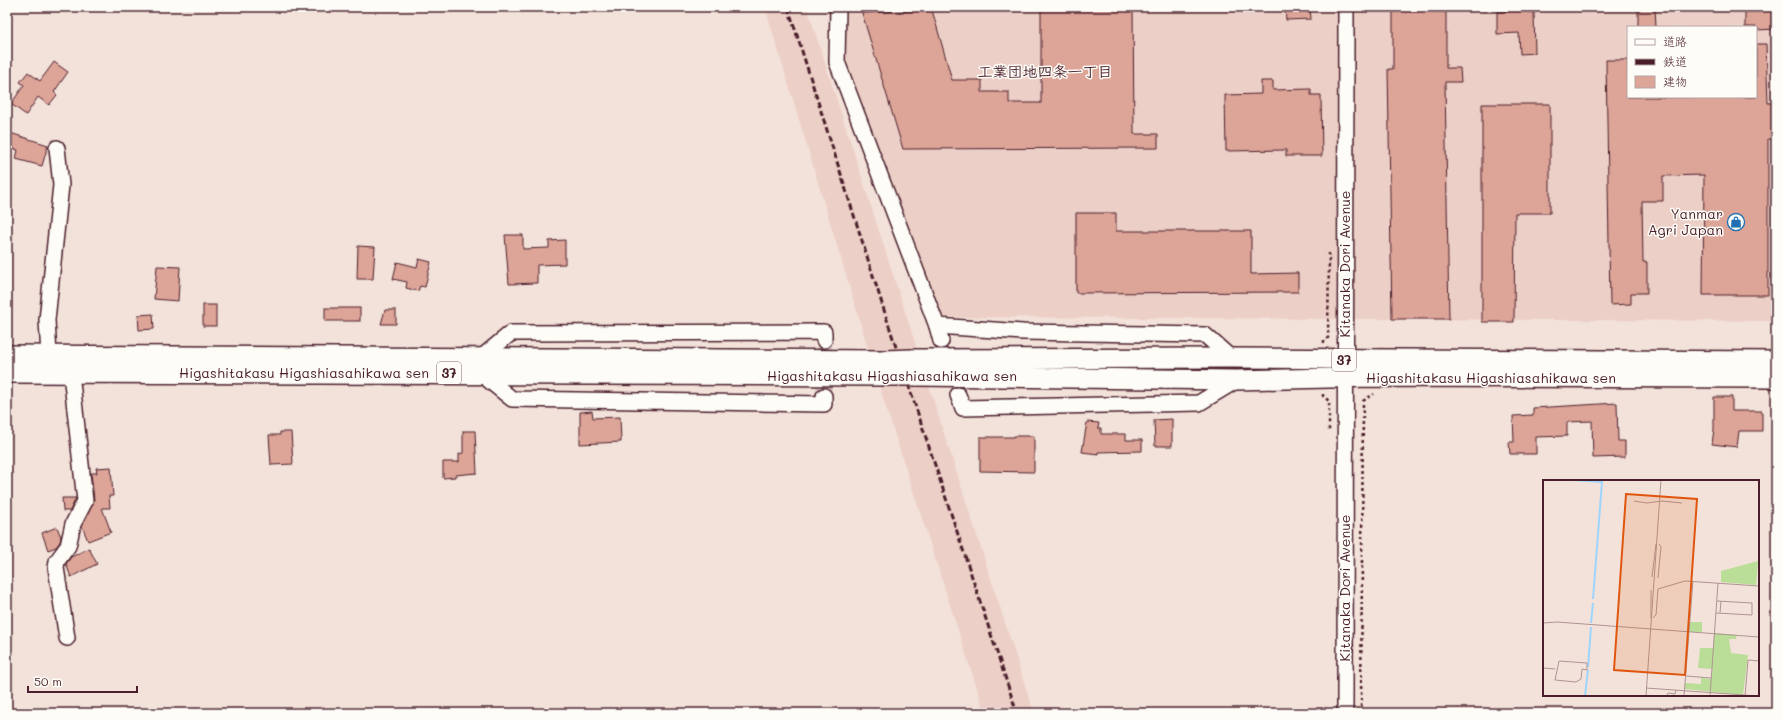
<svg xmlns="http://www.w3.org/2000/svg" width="1783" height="720" viewBox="0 0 1783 720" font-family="Mali,'Klee One',sans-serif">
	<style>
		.built { fill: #eccfc6; fill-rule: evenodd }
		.building { fill: #dda498; stroke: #4a1f2b }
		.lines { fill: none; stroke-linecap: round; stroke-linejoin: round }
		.minor-tunnel { stroke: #d1bbb7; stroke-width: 15; stroke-dasharray: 15 8; stroke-linecap: butt }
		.minor-casing { stroke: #4a1f2b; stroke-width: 18 }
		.major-casing { stroke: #4a1f2b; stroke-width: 22 }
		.path { stroke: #4a1f2b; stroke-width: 2.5; stroke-dasharray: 3 3; stroke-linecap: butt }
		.minor { stroke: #fdfcf7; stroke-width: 15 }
		.major { stroke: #fdfcf7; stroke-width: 19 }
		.rail { stroke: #4a1f2b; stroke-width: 3; stroke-dasharray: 6 3; stroke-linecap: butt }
		.major-bridge-casing { stroke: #4a1f2b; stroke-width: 22; stroke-linecap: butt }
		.major-bridge { stroke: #fdfcf7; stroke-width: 19 }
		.labels { text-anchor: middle; stroke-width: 3; stroke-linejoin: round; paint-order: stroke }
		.shield { fill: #fdfcf7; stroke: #806168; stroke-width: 1 }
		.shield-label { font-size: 13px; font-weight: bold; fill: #4a1f2b }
		.poi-label { font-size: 14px; fill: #4a1f2b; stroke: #fdfcf7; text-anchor: end }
		.street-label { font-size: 14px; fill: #4a1f2b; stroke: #fdfcf7 }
		.neighbourhood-label { font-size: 15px; font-weight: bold; fill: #4a1f2b; stroke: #fdfcf7 }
		.inset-river { fill: none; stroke: #9ed5fd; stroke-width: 2 }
		.inset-road { fill: none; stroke: #af9494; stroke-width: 1 }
		.view { fill: #e0560e; fill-opacity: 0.15; stroke: #e0560e; stroke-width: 2 }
		.inset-edge { fill: none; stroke: #4a1f2b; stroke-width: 2 }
	</style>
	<rect width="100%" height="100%" fill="#f3e2da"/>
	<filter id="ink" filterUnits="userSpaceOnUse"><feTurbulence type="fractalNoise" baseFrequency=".025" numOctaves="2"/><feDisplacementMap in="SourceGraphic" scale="8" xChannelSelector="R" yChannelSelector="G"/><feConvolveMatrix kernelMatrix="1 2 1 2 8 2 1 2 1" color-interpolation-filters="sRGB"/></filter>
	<g filter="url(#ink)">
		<g class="built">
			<polygon points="765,7 807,7 1034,713 985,713 884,401"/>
			<path d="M 825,7 L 1776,7 L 1776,321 L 942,317 ZM 1628,27 L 1756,27 L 1756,97 L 1628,97 Z"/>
		</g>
		<g class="building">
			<polygon points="1041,7 1133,7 1134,134 1158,134 1158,148 903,149 862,13 932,10 952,80 982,80 982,92 1009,92 1009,103 1041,103"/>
			<polygon points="1285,7 1310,7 1311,19 1286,20"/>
			<polygon points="1638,7 1655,7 1656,27 1638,27"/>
			<polygon points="1776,7 1776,29 1756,30 1756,27 1745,27 1745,8"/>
			<polygon points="1393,8 1446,8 1446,68 1460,68 1461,82 1445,82 1449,319 1392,319 1388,69 1393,69"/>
			<polygon points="1516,11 1534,12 1535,53 1520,54 1519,33 1497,34 1497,12"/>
			<polygon points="1756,44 1766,44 1768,103 1776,103 1776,139 1768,139 1768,295 1703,295 1704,175 1663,176 1663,201 1642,201 1643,262 1647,262 1647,293 1631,293 1631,304 1610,305 1606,60 1628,60 1628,97 1756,97"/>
			<polygon points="54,62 68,72 54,92 57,95 49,105 38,97 26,115 11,104 24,85 20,82 28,72 40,81"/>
			<polygon points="1261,81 1273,81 1273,90 1311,89 1311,95 1321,95 1322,156 1286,156 1286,150 1226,151 1225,95 1261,94"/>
			<polygon points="1482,104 1550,104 1550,213 1515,213 1514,322 1482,322"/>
			<polygon points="7,132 48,145 42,166 16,159 18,150 7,147"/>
			<polygon points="1076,213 1116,213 1116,231 1251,231 1251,274 1298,273 1298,292 1076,293"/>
			<polygon points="505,235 523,235 523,249 549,248 549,241 565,240 565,264 537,265 537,283 509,284"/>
			<polygon points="358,246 375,247 373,279 357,279"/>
			<polygon points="419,259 431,262 425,287 420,286 418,291 406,288 407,282 393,279 397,262 417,267"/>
			<polygon points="157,266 180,267 178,301 154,299"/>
			<rect x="203" y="305" width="13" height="21"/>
			<rect x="325" y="308" width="35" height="13"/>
			<polygon points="385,310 396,310 396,324 381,324"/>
			<polygon points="153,314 154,329 139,330 138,315"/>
			<polygon points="1714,397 1732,397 1732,411 1762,411 1762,431 1739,431 1737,447 1712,444 1714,429"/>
			<polygon points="1617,403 1618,441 1625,441 1625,457 1593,458 1592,421 1567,422 1567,436 1536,437 1536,454 1510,454 1509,442 1514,442 1513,416 1533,415 1533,408"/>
			<polygon points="592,411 593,418 620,417 621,442 580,444 580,412"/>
			<polygon points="1172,419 1172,446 1155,446 1154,420"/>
			<polygon points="1087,422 1099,423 1098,428 1101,428 1101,434 1126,434 1126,440 1142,440 1142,451 1098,452 1098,454 1082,452"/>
			<polygon points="463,431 475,431 477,473 455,475 455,477 443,478 443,462 459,462 459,454 463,453"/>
			<polygon points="280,432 291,432 293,464 271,465 269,435 280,435"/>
			<polygon points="1014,436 1034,436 1034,472 980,471 980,437 1014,437"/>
			<polygon points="111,467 113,496 109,496 110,508 102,508 111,532 88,541 82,526 94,500 91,473 97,473 96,468"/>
			<polygon points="62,498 76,498 70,511 63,511"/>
			<polygon points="57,527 61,537 60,542 56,547 48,550 42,533"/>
			<polygon points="89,548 97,564 71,577 66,564 71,557"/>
		</g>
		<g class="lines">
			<polyline class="minor-tunnel" points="824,340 824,396"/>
			<g class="minor-casing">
				<g id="minor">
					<polyline points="838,7 837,62 937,326 1023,332 1205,335 1231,358"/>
					<polyline points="57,148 61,185 47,320 49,356 71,373 85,501 73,524 68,546 57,561 56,568 67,638"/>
					<polyline points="937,326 941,341"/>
					<polyline points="482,357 511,333 824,332 824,340"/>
					<polyline points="481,374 512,399 824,404 824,396"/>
					<polyline points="958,395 963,408 1199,403 1237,380"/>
					<polyline points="1345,713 1346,7"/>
				</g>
			</g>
			<g class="major-casing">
				<g id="major">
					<polyline points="7,355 884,360"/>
					<polyline points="912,359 1231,358 1776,361"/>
					<polyline points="7,373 890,376"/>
					<polyline points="916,376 1237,380 1372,377 1776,378"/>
				</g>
			</g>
			<g class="path">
				<polyline points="1324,343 1324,340 1328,338 1329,253"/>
				<polyline points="1323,394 1323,396 1329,401 1329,431"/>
				<polyline points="1361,713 1363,401 1374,394"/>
			</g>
			<use href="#minor" class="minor"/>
			<use href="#major" class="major"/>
			<polyline class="rail" points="788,7 890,329 1017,713"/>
			<g class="major-bridge-casing">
				<g id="major-bridge">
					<polyline points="884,360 912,359"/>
					<polyline points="890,376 916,376"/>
				</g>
			</g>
			<use href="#major-bridge" class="major-bridge"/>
		</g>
	</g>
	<defs>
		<g id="shop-ring" transform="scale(0.9)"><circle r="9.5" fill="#fdfcf7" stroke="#1f6fb2" stroke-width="1.5"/><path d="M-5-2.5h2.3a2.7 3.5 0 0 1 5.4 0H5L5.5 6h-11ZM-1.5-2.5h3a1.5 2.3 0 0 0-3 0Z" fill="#1f6fb2"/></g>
	</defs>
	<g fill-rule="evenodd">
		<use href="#shop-ring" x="1736" y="222"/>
	</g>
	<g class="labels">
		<g class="shield">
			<rect x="1332" y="349" width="24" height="22" rx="3"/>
			<rect x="437" y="362" width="24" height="22" rx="3"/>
		</g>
		<g class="shield-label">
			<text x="1344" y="365">37</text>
			<text x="449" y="378">37</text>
		</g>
		<g class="poi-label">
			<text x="1723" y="219">Yanmar<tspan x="1723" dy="16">Agri Japan</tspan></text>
		</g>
		<g class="street-label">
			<text transform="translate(1345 264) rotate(-90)" y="5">Kitanaka Dori Avenue</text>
			<text x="304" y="378">Higashitakasu Higashiasahikawa sen</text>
			<text x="892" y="381">Higashitakasu Higashiasahikawa sen</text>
			<text x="1491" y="383">Higashitakasu Higashiasahikawa sen</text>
			<text transform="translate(1345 588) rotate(-90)" y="5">Kitanaka Dori Avenue</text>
		</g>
		<g class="neighbourhood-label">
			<text x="1045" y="77">工業団地四条一丁目</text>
		</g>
	</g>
	<g transform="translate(1543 480)">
		<rect width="216" height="216" fill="#f3e2da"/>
		<path d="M 215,81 L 213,105 L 178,102 L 178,91 ZM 147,142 L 159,142 L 159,152 L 146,152 ZM 171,153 L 194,155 L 193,159 L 186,159 L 188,173 L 205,175 L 200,215 L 142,209 L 142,203 L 158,204 L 158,198 L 168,199 L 169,189 L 155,188 L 157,168 L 170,168 Z" fill="#badd97"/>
		<path class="inset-river" d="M 30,0 L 59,2 L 50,119M 48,143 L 50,123M 45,187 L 48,147M 42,216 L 45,190"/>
		<path class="inset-road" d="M 91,21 L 104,23 L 119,21 L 139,23M 109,97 L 113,64M 115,98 L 118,67 L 116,64M 173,133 L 209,135 L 209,123 L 174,121M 177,133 L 178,121M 108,138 L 108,110M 110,138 L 113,135 L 115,109 L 142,101 L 216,106M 0,143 L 14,142 L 216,157M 16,181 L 44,183 L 44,190 L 39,189 L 38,199 L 33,202 L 12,200 ZM 0,188 L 12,189M 143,196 L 168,198M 103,208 L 215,216M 103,216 L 118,0M 124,216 L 125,213 L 132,214 L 133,210M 141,216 L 150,101M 167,216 L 175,103M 202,216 L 205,180 L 216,181"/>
		<path class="view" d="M 83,14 L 154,19 L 142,195 L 71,190 Z"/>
		<rect width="216" height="216" class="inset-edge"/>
	</g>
	<rect width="1783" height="720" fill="none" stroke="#fdfcf7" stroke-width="24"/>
	<rect x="12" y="12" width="1759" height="696" fill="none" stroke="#4a1f2b" stroke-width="1.5" filter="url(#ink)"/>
	<rect x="1627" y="26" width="130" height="72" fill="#fdfcf7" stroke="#b5a4a5"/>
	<rect x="1635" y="39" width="20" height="6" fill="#fdfcf7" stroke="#b5a4a5"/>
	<text x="1663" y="46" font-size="12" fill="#4a1f2b">道路</text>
	<rect x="1635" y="59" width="20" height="6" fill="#4a1f2b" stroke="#b5a4a5"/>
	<text x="1663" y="66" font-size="12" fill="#4a1f2b">鉄道</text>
	<rect x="1635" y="76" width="20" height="12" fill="#dda498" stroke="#b5a4a5"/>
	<text x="1663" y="86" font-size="12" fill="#4a1f2b">建物</text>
	<path d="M28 686v6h109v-6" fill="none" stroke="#4a1f2b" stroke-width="2"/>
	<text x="34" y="686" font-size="12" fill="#4a1f2b" stroke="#fdfcf7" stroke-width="3" paint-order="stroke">50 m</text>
</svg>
